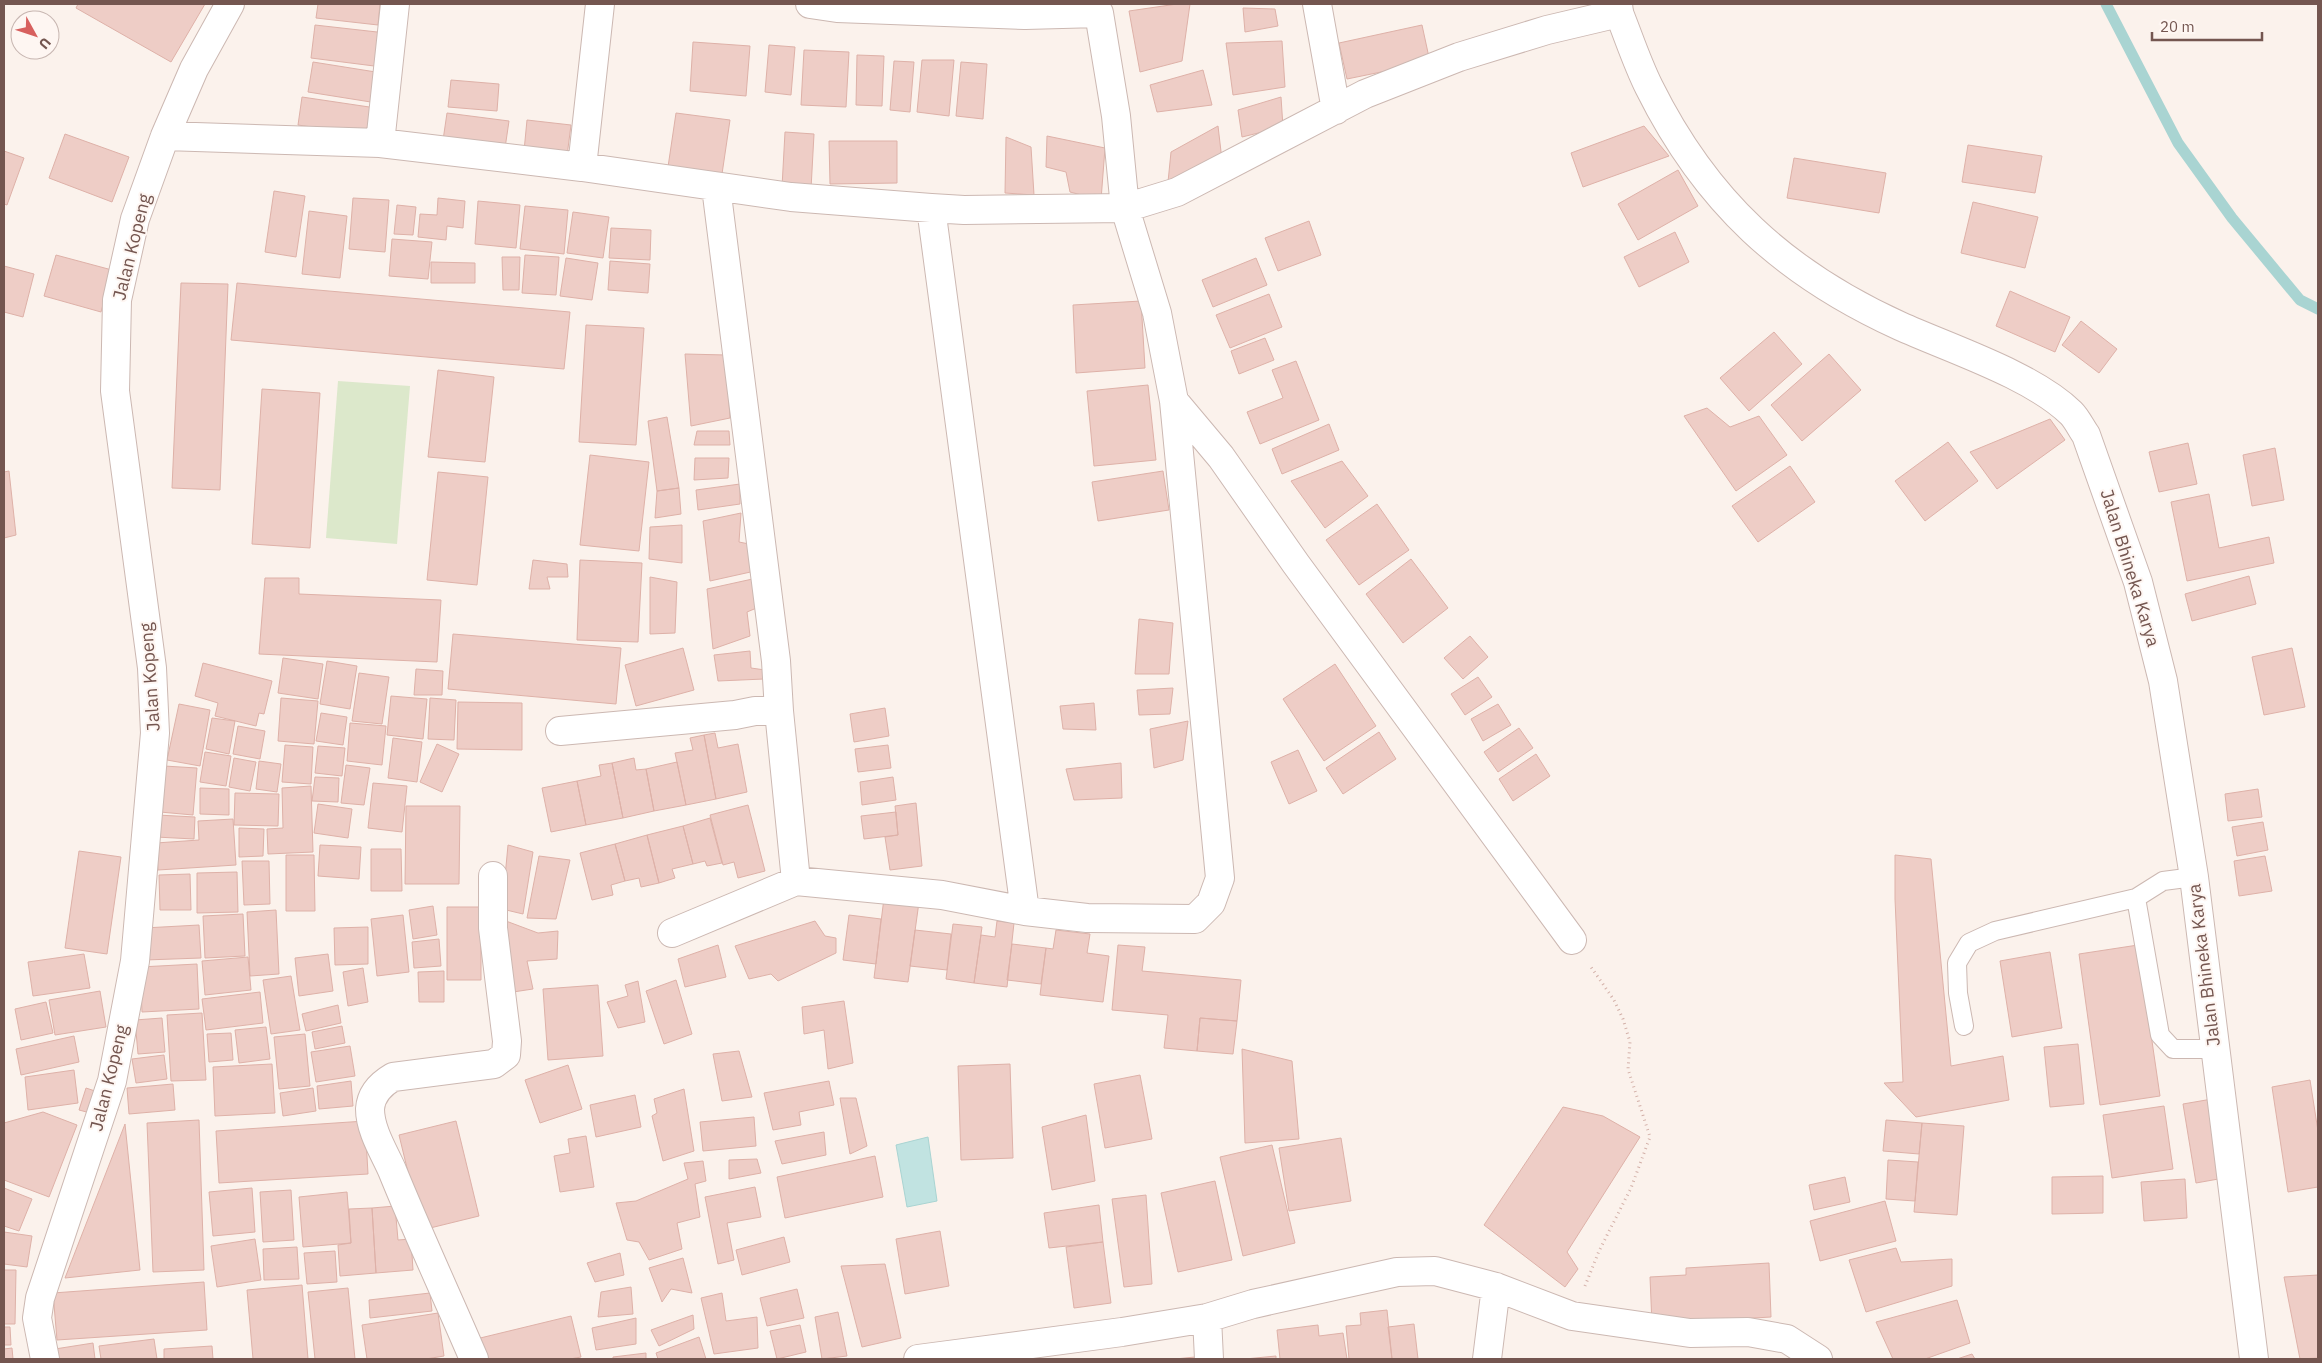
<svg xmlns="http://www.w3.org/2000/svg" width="2322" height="1363" viewBox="0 0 2322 1363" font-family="'IBM Plex Sans',sans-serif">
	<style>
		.green { fill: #dce8cb }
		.water { fill: #c1e3e1; stroke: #a9d4d2 }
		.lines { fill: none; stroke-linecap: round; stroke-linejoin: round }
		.stream { stroke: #a9d4d2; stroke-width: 11 }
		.building { fill: #eecdc6; stroke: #deb1a8 }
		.service-casing { stroke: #ccb8b2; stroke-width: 20 }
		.minor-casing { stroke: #ccb8b2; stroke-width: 30 }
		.tertiary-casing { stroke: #ccb8b2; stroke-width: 30 }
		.path { stroke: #d3b0a8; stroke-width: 3; stroke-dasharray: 1 4; stroke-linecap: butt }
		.service { stroke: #fff; stroke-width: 18 }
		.minor { stroke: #fff; stroke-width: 28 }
		.tertiary { stroke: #fff; stroke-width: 28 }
		.labels { text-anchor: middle; stroke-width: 4; stroke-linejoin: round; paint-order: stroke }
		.street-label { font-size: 18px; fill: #745650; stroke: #fef6f2 }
	</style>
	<rect width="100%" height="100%" fill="#fbf2ec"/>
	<path class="green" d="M338 381 410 386 397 544 326 538Z"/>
	<path class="water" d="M928 1137 937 1201 907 1207 896 1145Z"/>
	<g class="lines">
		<path class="stream" d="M2106 4 2178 143 2232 218 2300 300 2318 309"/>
	</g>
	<path class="building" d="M78 4H205L171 62 76 8Z
		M318 4H380L378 25 316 18Z
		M1177 4H1190L1182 61 1140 72 1129 11Z
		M1243 8 1275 9 1278 26 1245 32Z
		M315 25 386 33 382 67 311 58Z
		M1422 25 1430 62 1347 79 1339 43Z
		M1282 41 1285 87 1233 95 1226 43Z
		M693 42 750 46 746 96 690 91Z
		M769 45 795 47 791 95 765 92Z
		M804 50 849 52 846 107 801 105Z
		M857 55 884 56 882 106 856 105Z
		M922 60H954L949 116 917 112Z
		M894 61 914 62 910 112 890 110Z
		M313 62 382 73 377 103 308 92Z
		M961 62 987 64 983 119 956 116Z
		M1203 70 1212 105 1157 112 1150 85Z
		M451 80 499 84 497 111 448 107Z
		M302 97 376 108 372 136 298 125Z
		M1281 97 1283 127 1242 137 1238 110Z
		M447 113 509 121 504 155 442 147Z
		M676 113 730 120 722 174 668 167Z
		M527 120 571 125 567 156 524 151Z
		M1218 126 1222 160 1168 182 1171 152Z
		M1644 126 1669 156 1583 187 1571 153Z
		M785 132 814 134 811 189 782 187Z
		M65 134 129 157 112 202 49 178Z
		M1047 136 1105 148 1101 200 1070 192 1066 172 1046 167Z
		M1006 137 1031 147 1034 195 1005 193Z
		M829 141H897V183L830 184Z
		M1968 145 2042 156 2035 193 1962 182Z
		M4 151 24 158 7 205 4 204Z
		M1794 158 1886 173 1879 213 1787 198Z
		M1678 170 1698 206 1638 240 1618 204Z
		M274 191 305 196 296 257 265 252Z
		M353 198 389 200 385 252 349 249Z
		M438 198 465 201 463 228 447 226 446 240 418 237 420 214 437 215Z
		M478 201 520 205 516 248 475 244Z
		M1973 202 2038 217 2025 268 1961 253Z
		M397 205 416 207 413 235 394 234Z
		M525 206 568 210 564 254 520 249Z
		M309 211 347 216 340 278 302 274Z
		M573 212 609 217 603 258 567 253Z
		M1309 221 1321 255 1278 271 1265 238Z
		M611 228 651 230 650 260 609 258Z
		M1675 232 1689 262 1639 287 1624 257Z
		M392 239 432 242 428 279 389 276Z
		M56 255 112 270 101 312 44 296Z
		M525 255 559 257 556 295 522 293Z
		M502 257H520L519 290H503Z
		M566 258 598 263 592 300 560 296Z
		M1256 258 1267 285 1213 307 1202 280Z
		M610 261 650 264 648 293 608 290Z
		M431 262 475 263V283H431Z
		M4 266 34 274 23 317 4 312Z
		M181 283 228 284 220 490 172 488Z
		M237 283 570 312 564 369 231 340Z
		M2010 291 2070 317 2055 352 1996 326Z
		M1269 294 1282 327 1230 348 1216 315Z
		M1141 301 1145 368 1076 373 1073 305Z
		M2081 321 2117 349 2099 373 2062 345Z
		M586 325 644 328 636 445 579 442Z
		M1774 332 1802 364 1749 411 1720 378Z
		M1265 338 1274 360 1239 374 1231 351Z
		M685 354 726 355 730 418 691 426Z
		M1829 354 1861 390 1802 441 1771 405Z
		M1296 361 1319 420 1260 444 1247 412 1283 398 1272 370Z
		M438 370 494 377 485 462 428 457Z
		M1148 385 1156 460 1094 466 1087 391Z
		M262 389 320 393 310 548 252 544Z
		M1707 408 1730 427 1759 416 1787 455 1736 491 1684 416Z
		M667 417 679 488 657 491 648 421Z
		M2050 419 2065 440 1997 489 1970 452Z
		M1329 424 1339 450 1282 474 1272 449Z
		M697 431H729L730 445H694Z
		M1948 442 1978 481 1925 521 1895 481Z
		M2188 443 2197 484 2159 492 2149 452Z
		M2275 448 2284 500 2252 506 2243 455Z
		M590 455 649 462 639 551 580 545Z
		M695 458H729L728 478 694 480Z
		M1342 461 1368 496 1325 528 1291 481Z
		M1790 466 1815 502 1758 542 1732 506Z
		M9 471 16 535 4 538V472Z
		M1163 471 1169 510 1098 521 1092 482Z
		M438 472 488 477 477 585 427 580Z
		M740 484V504L698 510 696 490Z
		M679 488 681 514 655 518 657 491Z
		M2209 494 2219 548 2269 537 2274 563 2187 581 2171 502Z
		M1377 504 1409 550 1359 585 1326 540Z
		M741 513 739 542 754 545 755 571 710 581 703 521Z
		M682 525V563L649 559 650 527Z
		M1411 559 1448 608 1403 643 1366 594Z
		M533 560 567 564 568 577H547L550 589H529Z
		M580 560 642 563 638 642 577 640Z
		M2249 576 2256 604 2192 621 2185 594Z
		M650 577 677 582 675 633 650 634Z
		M265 578H299V594L441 600 437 662 259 654Z
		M757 578 759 607 747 612 750 636 713 649 707 589Z
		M1139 619 1173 623 1169 674H1135Z
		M453 634 621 648 616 704 448 689Z
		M1470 636 1488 657 1463 679 1444 658Z
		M683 648 694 690 636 706 625 665Z
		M2292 648 2305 707 2264 715 2252 657Z
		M750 651 751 668 765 670 764 679 718 681 714 655Z
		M283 658 323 664 318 699 278 693Z
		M327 661 357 666 350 709 320 704Z
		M203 663 272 681 264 714 259 713 256 726 215 716 218 703 195 696Z
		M1335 664 1376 726 1324 761 1283 699Z
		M416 669 443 671 442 695H414Z
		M359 673 389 677 382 724 352 721Z
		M1478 677 1492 697 1465 715 1451 694Z
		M1173 688 1170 714 1139 715 1137 690Z
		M391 696 427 699 423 739 387 735Z
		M281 698 318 701 314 744 278 741Z
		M430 698 456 700 454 740 428 739Z
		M458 702 522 703V750L457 749Z
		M1094 703 1096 730 1063 729 1060 706Z
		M179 704 210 710 200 766 167 760Z
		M1498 704 1511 725 1483 741 1471 719Z
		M885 708 889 736 854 742 850 714Z
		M321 713 347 717 343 745 316 741Z
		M212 718 235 721 229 754 206 749Z
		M1188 721 1183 760 1154 768 1150 729Z
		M350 723 386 726 382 765 347 761Z
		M238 726 265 731 260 759 233 754Z
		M1519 728 1533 748 1498 772 1484 752Z
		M1379 732 1396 759 1343 794 1326 768Z
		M715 733 718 748 738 744 747 792 716 799 704 735Z
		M704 735 716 799 686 805 675 753 693 750 690 738Z
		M393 738 422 742 417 782 388 778Z
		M437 744 459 754 442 792 420 782Z
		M285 745 313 747 311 784 282 782Z
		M888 745 891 768 858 772 855 749Z
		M318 746 345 748 342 776 315 773Z
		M1298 750 1317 791 1289 804 1271 762Z
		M205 752 231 756 226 786 200 782Z
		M1536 754 1550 776 1513 801 1499 779Z
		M234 758 256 762 250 791 229 787Z
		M634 758 636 770 646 769 654 811 623 818 612 763Z
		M259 761 281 764 277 792 256 789Z
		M677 762 686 805 654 811 646 769Z
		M612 763 623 818 586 825 577 781 601 776 599 765Z
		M1121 763 1122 798 1074 800 1066 769Z
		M346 765 370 768 364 805 341 803Z
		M164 766 197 768 193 815 160 812Z
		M315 777 339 778 338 802 312 801Z
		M893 777 896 800 862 805 860 782Z
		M577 781 586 825 551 832 542 788Z
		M373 783 407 786 402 832 368 828Z
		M311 786 313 852 268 854 267 829 283 828 282 788Z
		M200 788 229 789V815L200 814Z
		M2258 789 2262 817 2228 821 2225 794Z
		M235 793 279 794 278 826 234 825Z
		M916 803 922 866 890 870 885 837 898 835 895 806Z
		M318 804 352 809 348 838 314 833Z
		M748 805 765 871 738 878 734 862 723 865 710 815Z
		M406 806H460L459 884H405Z
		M896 812 898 835 864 839 861 816Z
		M157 815 195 817 194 839 156 837Z
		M710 818 722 863 707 866 705 861 693 864 683 826Z
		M233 819 236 865 158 870 156 843 199 840 198 821Z
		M2263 822 2268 850 2237 856 2232 827Z
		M683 826 693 864 672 869 675 878 659 883 647 835Z
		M239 828 264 829 263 856 239 857Z
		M647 835 659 883 641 887 639 878 625 881 615 844Z
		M615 844 625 881 611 885 613 895 592 900 580 853Z
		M320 845 361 847 359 879 318 876Z
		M508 845 533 852 523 914 502 909Z
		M371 849H401L402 891H371Z
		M79 851 121 857 107 954 65 948Z
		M286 855H314L315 911H286Z
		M1895 855 1931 859 1951 1066 2003 1056 2009 1100 1916 1117 1884 1083 1903 1082 1895 899Z
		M539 856 570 860 556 919 527 918Z
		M2265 856 2272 891 2239 896 2234 861Z
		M242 861H269L270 904 244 905Z
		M237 872 238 912 197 913V873Z
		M190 874 191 910H160L159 875Z
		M884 898 919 902 908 982 874 978Z
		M433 906 437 935 413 939 409 910Z
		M447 907H481V980H447Z
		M276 910 279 974 250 976 247 912Z
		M243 914 245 956 205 958 203 916Z
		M403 915 409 972 377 976 371 919Z
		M849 915 881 919 876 964 843 960Z
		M506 921 538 933 558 931 557 959 527 961 533 989 513 992Z
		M815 921 825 936 836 938V953L778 981 771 974 749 979 735 946Z
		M997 921 1014 923 1007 987 974 983 981 935 995 937Z
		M953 924 982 927 974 983 946 979Z
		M199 925 201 958 145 960 144 928Z
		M368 927V964L335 965 334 928Z
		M915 930 951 934 947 970 910 966Z
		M1056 930 1090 934 1087 953 1109 956 1103 1002 1040 995 1046 948 1053 949Z
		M439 939 441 966 414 968 412 942Z
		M1012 944 1046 948 1041 984 1007 980Z
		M718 945 726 977 685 987 678 959Z
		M1118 945 1145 947 1142 971 1241 980 1237 1021 1200 1018 1197 1051 1164 1048 1168 1015 1112 1010Z
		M2138 945 2160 1096 2100 1105 2079 954Z
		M2050 952 2062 1028 2012 1037 2000 961Z
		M84 954 90 988 33 996 28 962Z
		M328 954 333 991 299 996 295 958Z
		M248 957 251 990 205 995 202 961Z
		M197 964 199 1009 142 1012 140 967Z
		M363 968 368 1002 348 1006 343 972Z
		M444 971V1002H419L418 972Z
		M291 976 300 1030 271 1034 263 980Z
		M676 980 692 1034 664 1044 646 991Z
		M638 981 645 1022 618 1028 607 1002 628 996 625 985Z
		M598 985 603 1056 548 1060 543 989Z
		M100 991 106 1027 55 1035 49 1000Z
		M260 992 263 1023 206 1030 202 999Z
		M844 1001 853 1063 828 1069 824 1030 804 1034 802 1007Z
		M46 1002 53 1033 21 1040 15 1009Z
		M338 1005 341 1023 306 1031 302 1014Z
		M202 1013 206 1080 171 1081 167 1015Z
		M162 1018 165 1052 138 1054 135 1020Z
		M1200 1018 1237 1021 1233 1054 1197 1051Z
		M342 1026 345 1043 315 1049 312 1032Z
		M266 1027 270 1059 239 1063 235 1030Z
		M231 1033 233 1060 209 1062 207 1034Z
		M305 1034 310 1086 279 1089 274 1037Z
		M74 1036 79 1062 21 1075 16 1049Z
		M2078 1044 2084 1104 2050 1107 2044 1047Z
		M350 1046 355 1076 316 1082 311 1052Z
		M1242 1049 1292 1061 1299 1139 1245 1143Z
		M739 1051 752 1097 722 1101 713 1054Z
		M164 1055 167 1079 136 1083 132 1059Z
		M272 1064 275 1113 215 1116 213 1067Z
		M1010 1064 1013 1158 961 1160 958 1066Z
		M568 1065 582 1109 540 1123 525 1080Z
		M74 1070 78 1103 28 1110 25 1077Z
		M1140 1075 1152 1139 1105 1148 1094 1084Z
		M2310 1080 2318 1131V1187L2288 1192 2272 1087Z
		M351 1081 353 1106 319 1109 317 1086Z
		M829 1081 834 1105 799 1112 801 1125 773 1130 764 1093Z
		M173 1084 175 1110 129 1114 127 1088Z
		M86 1088 101 1093 94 1114 79 1110Z
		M313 1088 316 1111 283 1116 280 1093Z
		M684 1089 694 1151 663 1161 652 1116 657 1113 654 1099Z
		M635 1095 641 1127 596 1137 590 1105Z
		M840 1098H856L867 1146 850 1154Z
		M2212 1099 2224 1178 2196 1183 2183 1104Z
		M2164 1106 2173 1169 2112 1178 2103 1115Z
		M1563 1107 1603 1116 1640 1137 1567 1252 1578 1269 1565 1287 1484 1225Z
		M43 1112 77 1125 49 1197 4 1180V1123Z
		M1086 1115 1095 1181 1052 1190 1042 1127Z
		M754 1117 756 1146 703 1151 700 1122Z
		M199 1120 204 1270 153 1272 147 1123Z
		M1886 1120 1922 1123 1919 1154 1883 1151Z
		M365 1121 368 1174 219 1183 216 1131Z
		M456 1121 479 1216 422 1230 399 1135Z
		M1922 1123 1964 1126 1957 1215 1914 1212Z
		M125 1124 140 1270 65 1278Z
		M824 1132 826 1155 782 1164 775 1141Z
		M586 1136 594 1187 560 1192 554 1156 570 1153 568 1139Z
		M1341 1138 1351 1201 1289 1211 1279 1148Z
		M1272 1145 1295 1243 1243 1256 1220 1157Z
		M875 1156 883 1197 785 1218 777 1177Z
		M757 1159 761 1173 729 1179V1160Z
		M1888 1160 1918 1162 1915 1201 1886 1199Z
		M703 1161 706 1181 695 1184 700 1217 677 1223 682 1249 649 1260 639 1242 627 1240 616 1203 636 1201 688 1179 684 1163Z
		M2103 1176V1213L2052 1214V1177Z
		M1845 1177 1850 1202 1814 1210 1809 1185Z
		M2185 1179 2187 1218 2144 1221 2141 1182Z
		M1215 1181 1232 1260 1178 1272 1161 1193Z
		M755 1187 761 1217 727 1223 734 1260 718 1264 705 1197Z
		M4 1188 32 1199 19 1231 4 1226Z
		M252 1188 255 1232 213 1236 209 1192Z
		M291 1190 294 1240 263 1242 260 1192Z
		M347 1192 351 1243 303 1247 299 1197Z
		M1146 1195 1152 1284 1124 1287 1112 1199Z
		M1885 1201 1896 1241 1820 1261 1810 1221Z
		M1099 1205 1103 1242 1049 1248 1044 1213Z
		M395 1206 398 1240 411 1239 413 1270 376 1273 372 1208Z
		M372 1208 376 1273 340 1276 338 1245 351 1243 349 1209Z
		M940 1231 949 1286 905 1294 896 1239Z
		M4 1232 32 1236 27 1267 4 1264Z
		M784 1237 790 1262 742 1275 736 1250Z
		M255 1239 261 1280 217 1287 211 1246Z
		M1103 1242 1111 1303 1074 1308 1066 1247Z
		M297 1247 299 1279 264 1280 263 1249Z
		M1896 1248 1901 1262 1952 1259V1286L1866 1312 1849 1260Z
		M335 1251 337 1282 307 1284 304 1253Z
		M620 1253 624 1275 595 1282 587 1263Z
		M683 1258 692 1293 671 1289 662 1302 649 1268Z
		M1769 1263 1771 1317 1652 1324 1650 1277 1686 1275V1268Z
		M885 1264 901 1338 862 1347 841 1266Z
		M4 1270H16L15 1324H4Z
		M2318 1275V1358L2300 1359 2284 1277Z
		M204 1282 207 1330 57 1340 53 1293Z
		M302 1285 308 1359H253L247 1290Z
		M631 1287 633 1314 598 1317 601 1292Z
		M348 1288 355 1359H315L308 1292Z
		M797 1289 804 1318 767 1326 760 1298Z
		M430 1293 432 1311 370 1318 369 1300Z
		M722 1293 726 1321 757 1317 758 1348 714 1354 701 1298Z
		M1957 1300 1970 1343 1925 1359H1893L1876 1322Z
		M1387 1310 1392 1359H1349L1346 1326 1361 1325 1360 1313Z
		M838 1312 847 1356 822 1359 815 1317Z
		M438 1313 444 1356 426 1359H367L362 1325Z
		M693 1315 694 1329 659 1346 651 1330Z
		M571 1316 581 1357 570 1359H477L472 1340Z
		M636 1318V1344L596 1350 592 1328Z
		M1414 1324 1418 1359H1392L1388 1327Z
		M800 1325 806 1352 777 1359 770 1331Z
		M1318 1325 1319 1336 1343 1333 1347 1359H1280L1277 1330Z
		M4 1327H10L11 1345H4Z
		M699 1337 706 1359H658L656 1353Z
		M154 1339 157 1359H101L99 1346Z
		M93 1343 95 1359H56L55 1349Z
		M212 1346 213 1359H164V1349Z
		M12 1348 13 1359H4V1349Z
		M646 1353V1359H613V1357Z
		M1972 1354 1975 1359H1957Z
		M1276 1356V1359H1245Z
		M1195 1357 1196 1359H1175Z"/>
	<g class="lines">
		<g class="service-casing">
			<path id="service" d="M2194 877 2163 881 2136 898 2160 1035 2173 1049H2214
				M1964 1026 1958 993 1957 963 1969 943 1995 931 2136 898"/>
		</g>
		<g class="minor-casing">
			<path id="minor" d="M810 4 837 8 1025 15 1099 13 1116 116 1125 208 1157 313 1174 401 1221 457 1296 564 1572 940
				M1317 4 1336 110
				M165 136 380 143 582 167 791 197 931 208 964 210 1125 208 1177 192 1365 94 1459 57 1547 30 1619 13
				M380 143 395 4
				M582 167 600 4
				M931 208 1025 911
				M779 711 796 881
				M560 731 735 715 755 711H779L776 661 716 187
				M672 933 796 881 942 895 1025 911 1087 918 1195 919 1211 903 1220 878 1174 401
				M1207 1318 1209 1359
				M45 1359 37 1318 40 1298 112 1081 135 961 155 733 152 668 115 391 117 300 135 219 165 136 194 69 230 4
				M474 1359C447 1296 418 1234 392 1170 384 1152 370 1130 370 1109 371 1094 381 1084 393 1077L494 1064 506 1055 507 1041 493 928V876
				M918 1359 1122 1332 1207 1318 1253 1304 1397 1272 1435 1271 1496 1287 1572 1316 1690 1333 1748 1332 1787 1339 1818 1359
				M1487 1359 1496 1287"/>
		</g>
		<g class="tertiary-casing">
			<path id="tertiary" d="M1618 4 1619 13C1629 38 1637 63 1649 87 1706 202 1784 273 1900 326 1951 349 2032 375 2071 413 2077 419 2081 428 2086 435L2138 582 2163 681 2194 877 2254 1359"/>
		</g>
		<path class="path" d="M1585 1286 1599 1251 1631 1188 1650 1137 1628 1069 1630 1042 1623 1019 1614 1000 1591 967"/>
		<use href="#service" class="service"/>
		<use href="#minor" class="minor"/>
		<use href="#tertiary" class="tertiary"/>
	</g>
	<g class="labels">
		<g class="street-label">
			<text transform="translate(132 247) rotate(-76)" y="6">Jalan Kopeng</text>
			<text transform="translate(2130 568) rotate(73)" y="6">Jalan Bhineka Karya</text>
			<text transform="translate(150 677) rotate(-94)" y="6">Jalan Kopeng</text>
			<text transform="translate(2204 965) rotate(-97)" y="6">Jalan Bhineka Karya</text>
			<text transform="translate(109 1078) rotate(-76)" y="6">Jalan Kopeng</text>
		</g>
	</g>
	<rect width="2322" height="1363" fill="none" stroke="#745650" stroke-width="10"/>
	<g transform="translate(35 35) rotate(130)"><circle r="24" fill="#fef6f2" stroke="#c7b6b1"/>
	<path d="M0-4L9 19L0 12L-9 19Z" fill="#d7605e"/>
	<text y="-8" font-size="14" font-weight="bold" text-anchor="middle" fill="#745650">U</text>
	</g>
	<path d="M2152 32v8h110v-8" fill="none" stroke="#745650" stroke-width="2.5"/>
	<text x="2160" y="32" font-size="15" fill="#745650" stroke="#fef6f2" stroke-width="4" paint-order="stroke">20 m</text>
</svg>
